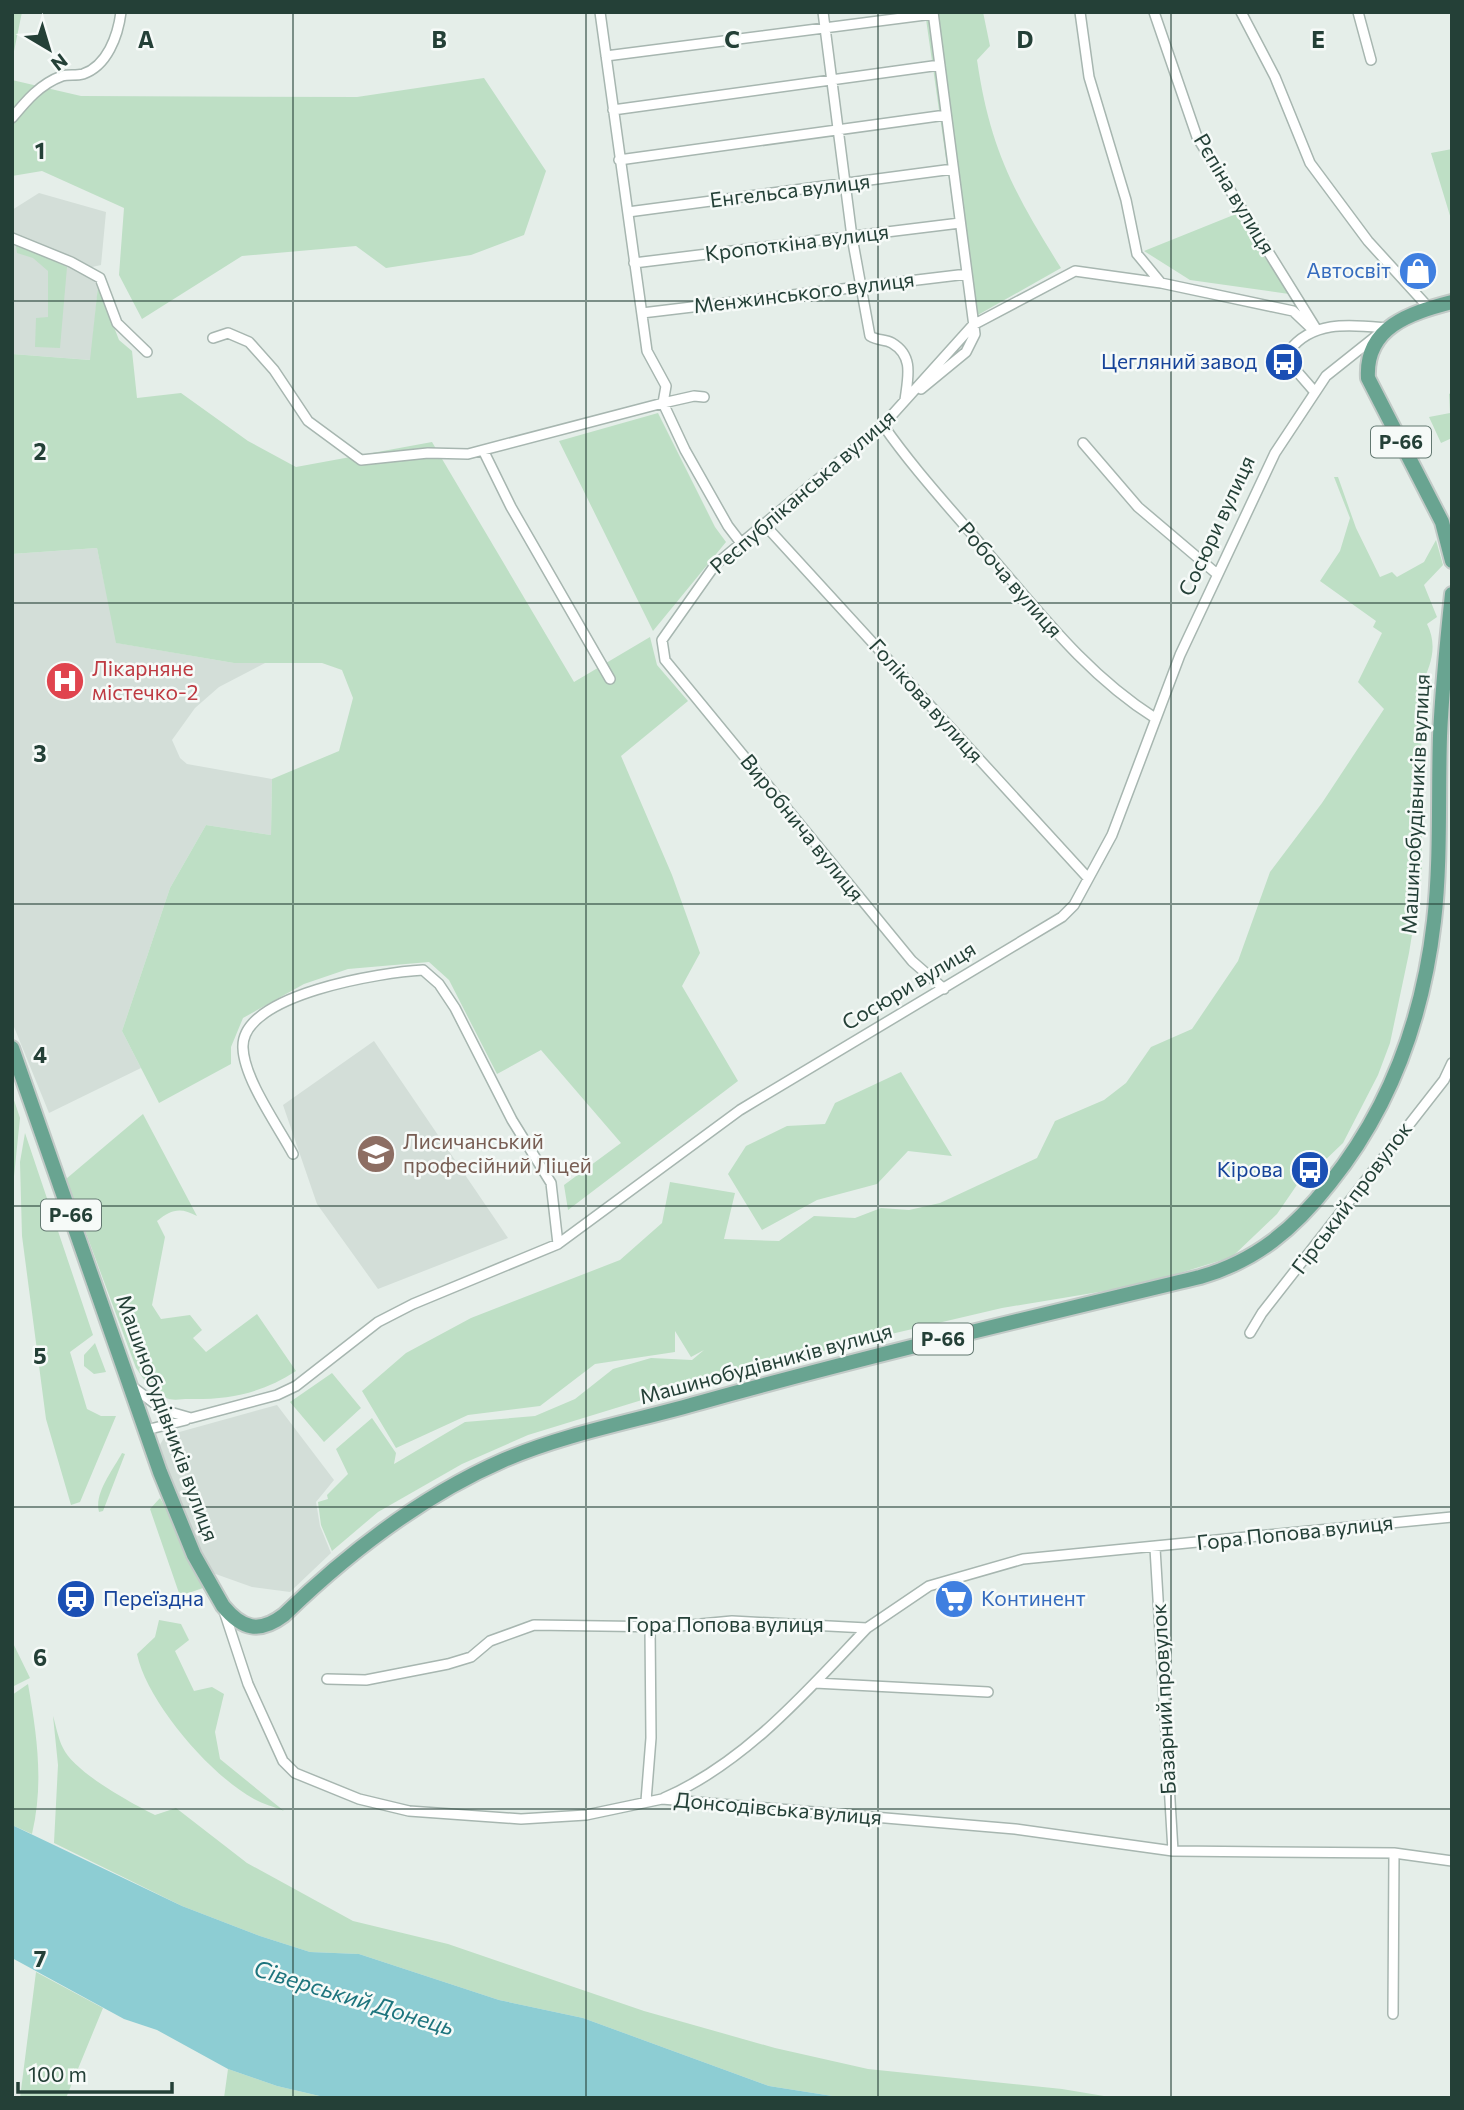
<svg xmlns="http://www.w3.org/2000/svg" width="1464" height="2110" viewBox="0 0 1464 2110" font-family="Commissioner,sans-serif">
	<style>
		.built { fill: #d3ded8 }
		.green { fill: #bedfc5 }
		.water { fill: #8dcdd3 }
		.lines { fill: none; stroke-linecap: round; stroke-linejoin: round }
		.minor-casing { stroke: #a7b6b0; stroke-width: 12 }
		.primary-casing { stroke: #c2cac7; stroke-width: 18 }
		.minor { stroke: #fff; stroke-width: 9 }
		.primary { stroke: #69a491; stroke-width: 14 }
		.grid { fill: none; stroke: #244037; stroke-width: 2; stroke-opacity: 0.55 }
		.labels { text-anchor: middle; stroke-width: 5; stroke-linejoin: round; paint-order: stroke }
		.shield { fill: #f6faf8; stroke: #637871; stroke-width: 2 }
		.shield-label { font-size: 19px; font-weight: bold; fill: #244037 }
		.street-label { font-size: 21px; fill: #244037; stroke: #f6faf8 }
		.shop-label { font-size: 21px; fill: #366cbe; stroke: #f6faf8; text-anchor: end }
		.transit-label { font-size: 21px; fill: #164399; stroke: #f6faf8; text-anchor: end }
		.health-label { font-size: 21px; fill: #be3a42; stroke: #f6faf8; text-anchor: start }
		.education-label { font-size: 21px; fill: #785e54; stroke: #f6faf8; text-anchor: start }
		.water-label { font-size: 23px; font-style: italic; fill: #1d747d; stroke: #f6faf8 }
		.grid-label { font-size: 23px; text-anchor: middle; font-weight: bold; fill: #244037; stroke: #f6faf8; stroke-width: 5; stroke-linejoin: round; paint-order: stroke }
	</style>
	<rect width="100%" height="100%" fill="#e5eee9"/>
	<path class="built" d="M39 193 106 212 101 265 92 267 91 278 98 286 91 360 12 354V210Z
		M97 548 117 643 234 663 267 662 219 687 195 708 172 740 180 758 187 764 272 779 271 835 206 825 170 888 122 1031 141 1068 49 1113 12 1022V554Z
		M374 1041 508 1238 378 1289 317 1204 283 1105Z
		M277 1405 334 1480 316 1502 320 1526 331 1553 290 1592 252 1587 210 1572 180 1512 157 1450 165 1436Z"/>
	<path class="green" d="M12 12H22L12 61Z
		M925 12H983L990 46 977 60C990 149 1014 193 1061 268L969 320Z
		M484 78 546 171 524 235 471 255 386 268 356 246 242 256 142 319 119 275 124 208 42 171 12 176V80L81 96 357 97Z
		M1452 149V218L1451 219 1431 153Z
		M1236 214 1289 294 1190 280 1144 251Z
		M16 246 26 247 67 267 60 348 35 347 36 318 48 317V271L33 258 17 253Z
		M98 286 119 340 132 351 137 398 181 393 248 441 296 467 432 442 574 682 650 637 657 665 688 701 621 756 672 875 700 953 682 986 738 1081 568 1210 564 1185 621 1143 541 1050 497 1074 449 980 429 962 348 969 304 984 243 1018 231 1047V1064L159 1103 122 1031 170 888 206 825 271 835 272 779 339 751 353 698 342 670 322 663H234L116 643 97 548 12 554V354L90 360Z
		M1452 392V438L1441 443 1429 417 1450 413 1449 394Z
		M658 413 715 527 726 542 653 631 559 441Z
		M1334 477H1338L1356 528 1380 577 1392 572 1397 577 1424 562 1436 540 1443 565 1424 585 1437 617 1427 624C1438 646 1431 665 1421 686L1422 873 1409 953 1390 1043 1378 1075 1343 1143 1320 1165 1309 1157 1296 1174 1303 1176 1277 1214 1232 1257 1141 1285 1002 1308 857 1342 655 1396 528 1435 462 1464 378 1512 332 1551 321 1525 318 1502 328 1499 327 1495 348 1474 336 1449 372 1418 396 1453 394 1464 465 1422 535 1416 575 1399 613 1369 651 1358 692 1360 704 1350 691 1357 675 1331V1352L595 1364 540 1406 468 1415 396 1448 362 1391 406 1353 471 1318 620 1260 662 1223 670 1182 735 1193 724 1239 779 1241 814 1216 855 1218 881 1208 909 1210 940 1203 1037 1158 1055 1121 1104 1100 1126 1083 1151 1047 1192 1029 1238 961 1270 872 1322 803 1384 709 1358 682 1382 633 1373 627 1376 621 1320 581 1340 551 1350 518Z
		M901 1072 952 1156 908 1151 877 1184 817 1200 762 1230 728 1174 746 1146 787 1126 825 1124 835 1103Z
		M12 1094 20 1118 13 1186 12 1183Z
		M143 1114 197 1216C181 1207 171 1209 157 1221L165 1237 152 1305 161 1319 190 1315 202 1330 193 1338 206 1352 257 1314 296 1371C263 1393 228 1400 188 1399 182 1399 172 1401 166 1398 152 1394 144 1379 136 1368L66 1179Z
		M25 1133 93 1335 70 1352 87 1409 101 1416H116L80 1502 71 1505 46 1419 22 1236 20 1162Z
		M95 1343 106 1372 94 1374 84 1366V1355Z
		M332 1373 361 1408 324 1442 290 1402Z
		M122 1453 125 1454 103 1511 99 1512C94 1493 113 1470 122 1453Z
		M160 1498 184 1539 203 1588 180 1596 150 1509Z
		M159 1620 181 1624 189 1640 175 1651 194 1691 212 1687 224 1694 215 1732 220 1759 284 1811C275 1807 263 1804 254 1799 210 1775 147 1702 137 1654L155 1637Z
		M12 1641 30 1678 12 1687Z
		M28 1684C37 1735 44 1783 32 1834L12 1825V1695Z
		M53 1716C56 1726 58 1738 63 1748 74 1772 131 1803 155 1815L176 1808 247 1863 353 1921 448 1944 644 2011 775 2048 868 2069 1062 2089 1116 2098H845L769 2086 583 2018 499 2000 359 1954 310 1952 260 1936 182 1906 54 1843 58 1765Z
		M36 1972 103 2008 66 2098H20Z
		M228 2069 277 2086 328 2098H224Z"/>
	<path class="water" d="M12 1825 182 1906 260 1936 310 1952 359 1954 499 2000 583 2018 769 2086 845 2098H328L277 2086 228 2069 157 2030 124 2019 12 1958Z"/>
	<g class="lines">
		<g class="minor-casing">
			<path id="minor" d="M600 12 647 351 666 386 663 403 685 450 728 526 741 543
				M823 12 852 237 870 336C878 341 885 339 892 343 914 356 908 377 905 400
				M1080 12 1089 77 1126 200 1137 254 1161 283
				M1154 12 1197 137 1315 327
				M1241 12 1275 77 1310 163 1368 241 1429 308
				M1358 12 1371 60
				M606 56 933 14
				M613 110 940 65
				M12 118C26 101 40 84 62 76 68 74 76 76 83 74 107 66 118 36 121 12
				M619 160 946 115
				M628 212 953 169
				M12 238 71 262 100 278 117 323 147 352
				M634 263 960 223
				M642 313 967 274
				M213 338 228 333 249 342 274 370 308 421 361 460 428 453 468 454 663 403 694 396 704 397
				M921 389 966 352 975 334 933 12
				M1314 391 1294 368 1289 351C1313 319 1353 325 1388 328
				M883 425C915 471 952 510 988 553 1040 613 1087 675 1155 718
				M1083 443 1138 507 1217 574
				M483 450 511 507 610 679
				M764 524 1088 878
				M944 989 912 961 665 660 662 640 715 565 883 425 973 325 1075 271 1161 283 1293 311 1313 330
				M293 1154C278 1126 244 1079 243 1048 240 994 384 972 423 970L439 984 455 1008 512 1120 551 1183 558 1244
				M1250 1333 1262 1313 1444 1080 1452 1063
				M133 1387 163 1410 191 1418 277 1395 296 1386 378 1322 413 1304 558 1244 740 1110 1062 917 1074 905 1112 835 1180 655 1275 453 1326 376 1380 333
				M146 1430 186 1420
				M1155 1548 1173 1851
				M224 1611 248 1684 283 1761 295 1773 359 1799 409 1811 521 1819 586 1815 662 1799 1015 1829 1173 1851 1394 1853 1452 1861
				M327 1679 366 1680 448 1664 471 1657 490 1641 534 1625 669 1627 732 1621 867 1628 929 1586 1023 1559 1452 1517
				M815 1683 988 1692
				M664 1798C745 1763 807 1691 867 1628
				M646 1801 651 1738 650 1627
				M1393 2014 1394 1853"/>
		</g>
		<g class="primary-casing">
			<path id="primary" d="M1452 302C1410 313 1365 327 1368 378L1442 522 1452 561
				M12 1048 160 1472 194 1555 223 1606C242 1629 259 1634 284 1615 348 1553 421 1496 504 1460 567 1433 636 1421 702 1402 867 1356 1034 1317 1200 1277 1256 1261 1294 1229 1330 1183 1390 1108 1423 1017 1434 921 1441 861 1438 797 1440 736 1442 688 1447 641 1452 594"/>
		</g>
		<use href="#minor" class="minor"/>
		<use href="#primary" class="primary"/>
	</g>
	<path class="grid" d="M293 12V2098M586 12V2098M878 12V2098M1171 12V2098M12 301H1452M12 603H1452M12 904H1452M12 1206H1452M12 1507H1452M12 1809H1452"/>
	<defs>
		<g id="shop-disc" transform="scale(2.0125)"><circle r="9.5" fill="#3f7fe0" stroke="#f6faf8"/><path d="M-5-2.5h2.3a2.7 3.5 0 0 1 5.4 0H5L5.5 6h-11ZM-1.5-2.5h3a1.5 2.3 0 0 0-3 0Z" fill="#fff"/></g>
		<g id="bus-disc" transform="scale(2.0125)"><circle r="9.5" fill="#1a4fb4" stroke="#f6faf8"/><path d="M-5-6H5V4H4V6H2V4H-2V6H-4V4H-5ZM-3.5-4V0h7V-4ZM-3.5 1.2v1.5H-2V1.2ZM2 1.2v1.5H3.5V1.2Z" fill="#fff"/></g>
		<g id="hospital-disc" transform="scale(2.0125)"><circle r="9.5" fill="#e0444e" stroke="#f6faf8"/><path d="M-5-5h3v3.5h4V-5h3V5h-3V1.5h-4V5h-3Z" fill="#fff"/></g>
		<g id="university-disc" transform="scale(2.0125)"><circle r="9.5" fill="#8d6e63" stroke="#f6faf8"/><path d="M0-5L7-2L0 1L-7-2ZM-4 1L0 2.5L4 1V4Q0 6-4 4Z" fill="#fff"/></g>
		<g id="station-disc" transform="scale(2.0125)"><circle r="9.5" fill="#1a4fb4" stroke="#f6faf8"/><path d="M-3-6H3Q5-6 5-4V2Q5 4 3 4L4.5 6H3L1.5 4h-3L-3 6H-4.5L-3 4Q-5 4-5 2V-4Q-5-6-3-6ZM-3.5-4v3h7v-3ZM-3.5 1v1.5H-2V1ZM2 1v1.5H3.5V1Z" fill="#fff"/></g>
		<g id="supermarket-disc" transform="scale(2.0125)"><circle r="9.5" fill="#3f7fe0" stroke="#f6faf8"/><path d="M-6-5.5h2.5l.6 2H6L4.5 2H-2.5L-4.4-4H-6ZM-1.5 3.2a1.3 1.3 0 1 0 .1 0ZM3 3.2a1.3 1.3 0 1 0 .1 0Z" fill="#fff"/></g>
	</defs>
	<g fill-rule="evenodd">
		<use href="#shop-disc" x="1418" y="271"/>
		<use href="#bus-disc" x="1284" y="362"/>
		<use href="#hospital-disc" x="65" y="681"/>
		<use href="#university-disc" x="376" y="1154"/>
		<use href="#bus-disc" x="1310" y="1170"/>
		<use href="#station-disc" x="76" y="1599"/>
		<use href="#supermarket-disc" x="954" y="1599"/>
	</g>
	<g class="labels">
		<g class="shield">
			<rect x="1371" y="426.5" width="60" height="31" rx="5"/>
			<rect x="41" y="1199.5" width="60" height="31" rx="5"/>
			<rect x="913" y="1323.5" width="60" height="31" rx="5"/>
		</g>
		<g class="shield-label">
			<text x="1401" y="449">Р-66</text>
			<text x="71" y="1222">Р-66</text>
			<text x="943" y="1346">Р-66</text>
		</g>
		<g class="street-label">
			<text transform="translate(790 191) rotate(-7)" y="7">Енгельса вулиця</text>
			<text transform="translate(1234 194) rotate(59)" y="7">Рєпіна вулиця</text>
			<text transform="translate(797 243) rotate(-7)" y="7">Кропоткіна вулиця</text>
			<text transform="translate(804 293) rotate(-7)" y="7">Менжинського вулиця</text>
			<text transform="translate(803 492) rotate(-41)" y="7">Республіканська вулиця</text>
			<text transform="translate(1217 526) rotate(-65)" y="7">Сосюри вулиця</text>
			<text transform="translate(1010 580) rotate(49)" y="7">Робоча вулиця</text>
			<text transform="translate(926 701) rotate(48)" y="7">Голікова вулиця</text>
			<text transform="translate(1416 804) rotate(-87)" y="7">Машинобудівників вулиця</text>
			<text transform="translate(802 828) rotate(51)" y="7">Виробнича вулиця</text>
			<text transform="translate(909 986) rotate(-31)" y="7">Сосюри вулиця</text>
			<text transform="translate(1352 1198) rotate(-53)" y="7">Гірський провулок</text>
			<text transform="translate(766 1364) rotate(-15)" y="7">Машинобудівників вулиця</text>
			<text transform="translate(167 1418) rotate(70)" y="7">Машинобудівників вулиця</text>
			<text transform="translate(1295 1533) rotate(-6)" y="7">Гора Попова вулиця</text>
			<text x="725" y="1632">Гора Попова вулиця</text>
			<text transform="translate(1164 1699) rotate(-93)" y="7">Базарний провулок</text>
			<text transform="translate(778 1809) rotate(5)" y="7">Донсодівська вулиця</text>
		</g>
		<g class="shop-label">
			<text x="1391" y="278">Автосвіт</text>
			<text x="981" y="1606" text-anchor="start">Континент</text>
		</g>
		<g class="transit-label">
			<text x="1257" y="369">Цегляний завод</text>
			<text x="1283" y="1177">Кірова</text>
			<text x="103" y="1606" text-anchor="start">Переїздна</text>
		</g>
		<g class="health-label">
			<text x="92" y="676">Лікарняне<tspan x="92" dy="24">містечко-2</tspan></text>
		</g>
		<g class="education-label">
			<text x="403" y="1149">Лисичанський<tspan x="403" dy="24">професійний Ліцей</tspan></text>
		</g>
		<g class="water-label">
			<text transform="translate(354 1998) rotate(17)" y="8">Сіверський Донець</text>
		</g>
	</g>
	<g class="grid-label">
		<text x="146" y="48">A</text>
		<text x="439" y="48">B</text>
		<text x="732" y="48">C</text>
		<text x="1025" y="48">D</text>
		<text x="1318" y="48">E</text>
		<text x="40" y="159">1</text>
		<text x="40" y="460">2</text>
		<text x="40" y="762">3</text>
		<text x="40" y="1063">4</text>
		<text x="40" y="1364">5</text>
		<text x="40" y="1666">6</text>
		<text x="40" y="1967">7</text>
	</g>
	<rect width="1464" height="2110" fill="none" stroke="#244037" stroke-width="28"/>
	<g transform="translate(49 49) rotate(142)" stroke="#f6faf8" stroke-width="5" paint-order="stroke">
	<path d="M0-5L12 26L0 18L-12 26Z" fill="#244037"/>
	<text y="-10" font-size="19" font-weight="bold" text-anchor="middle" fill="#244037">N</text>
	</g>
	<path d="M18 2082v10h154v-10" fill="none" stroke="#244037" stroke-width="3.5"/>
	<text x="28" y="2082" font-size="21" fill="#244037" stroke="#f6faf8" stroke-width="5" paint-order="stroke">100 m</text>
</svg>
